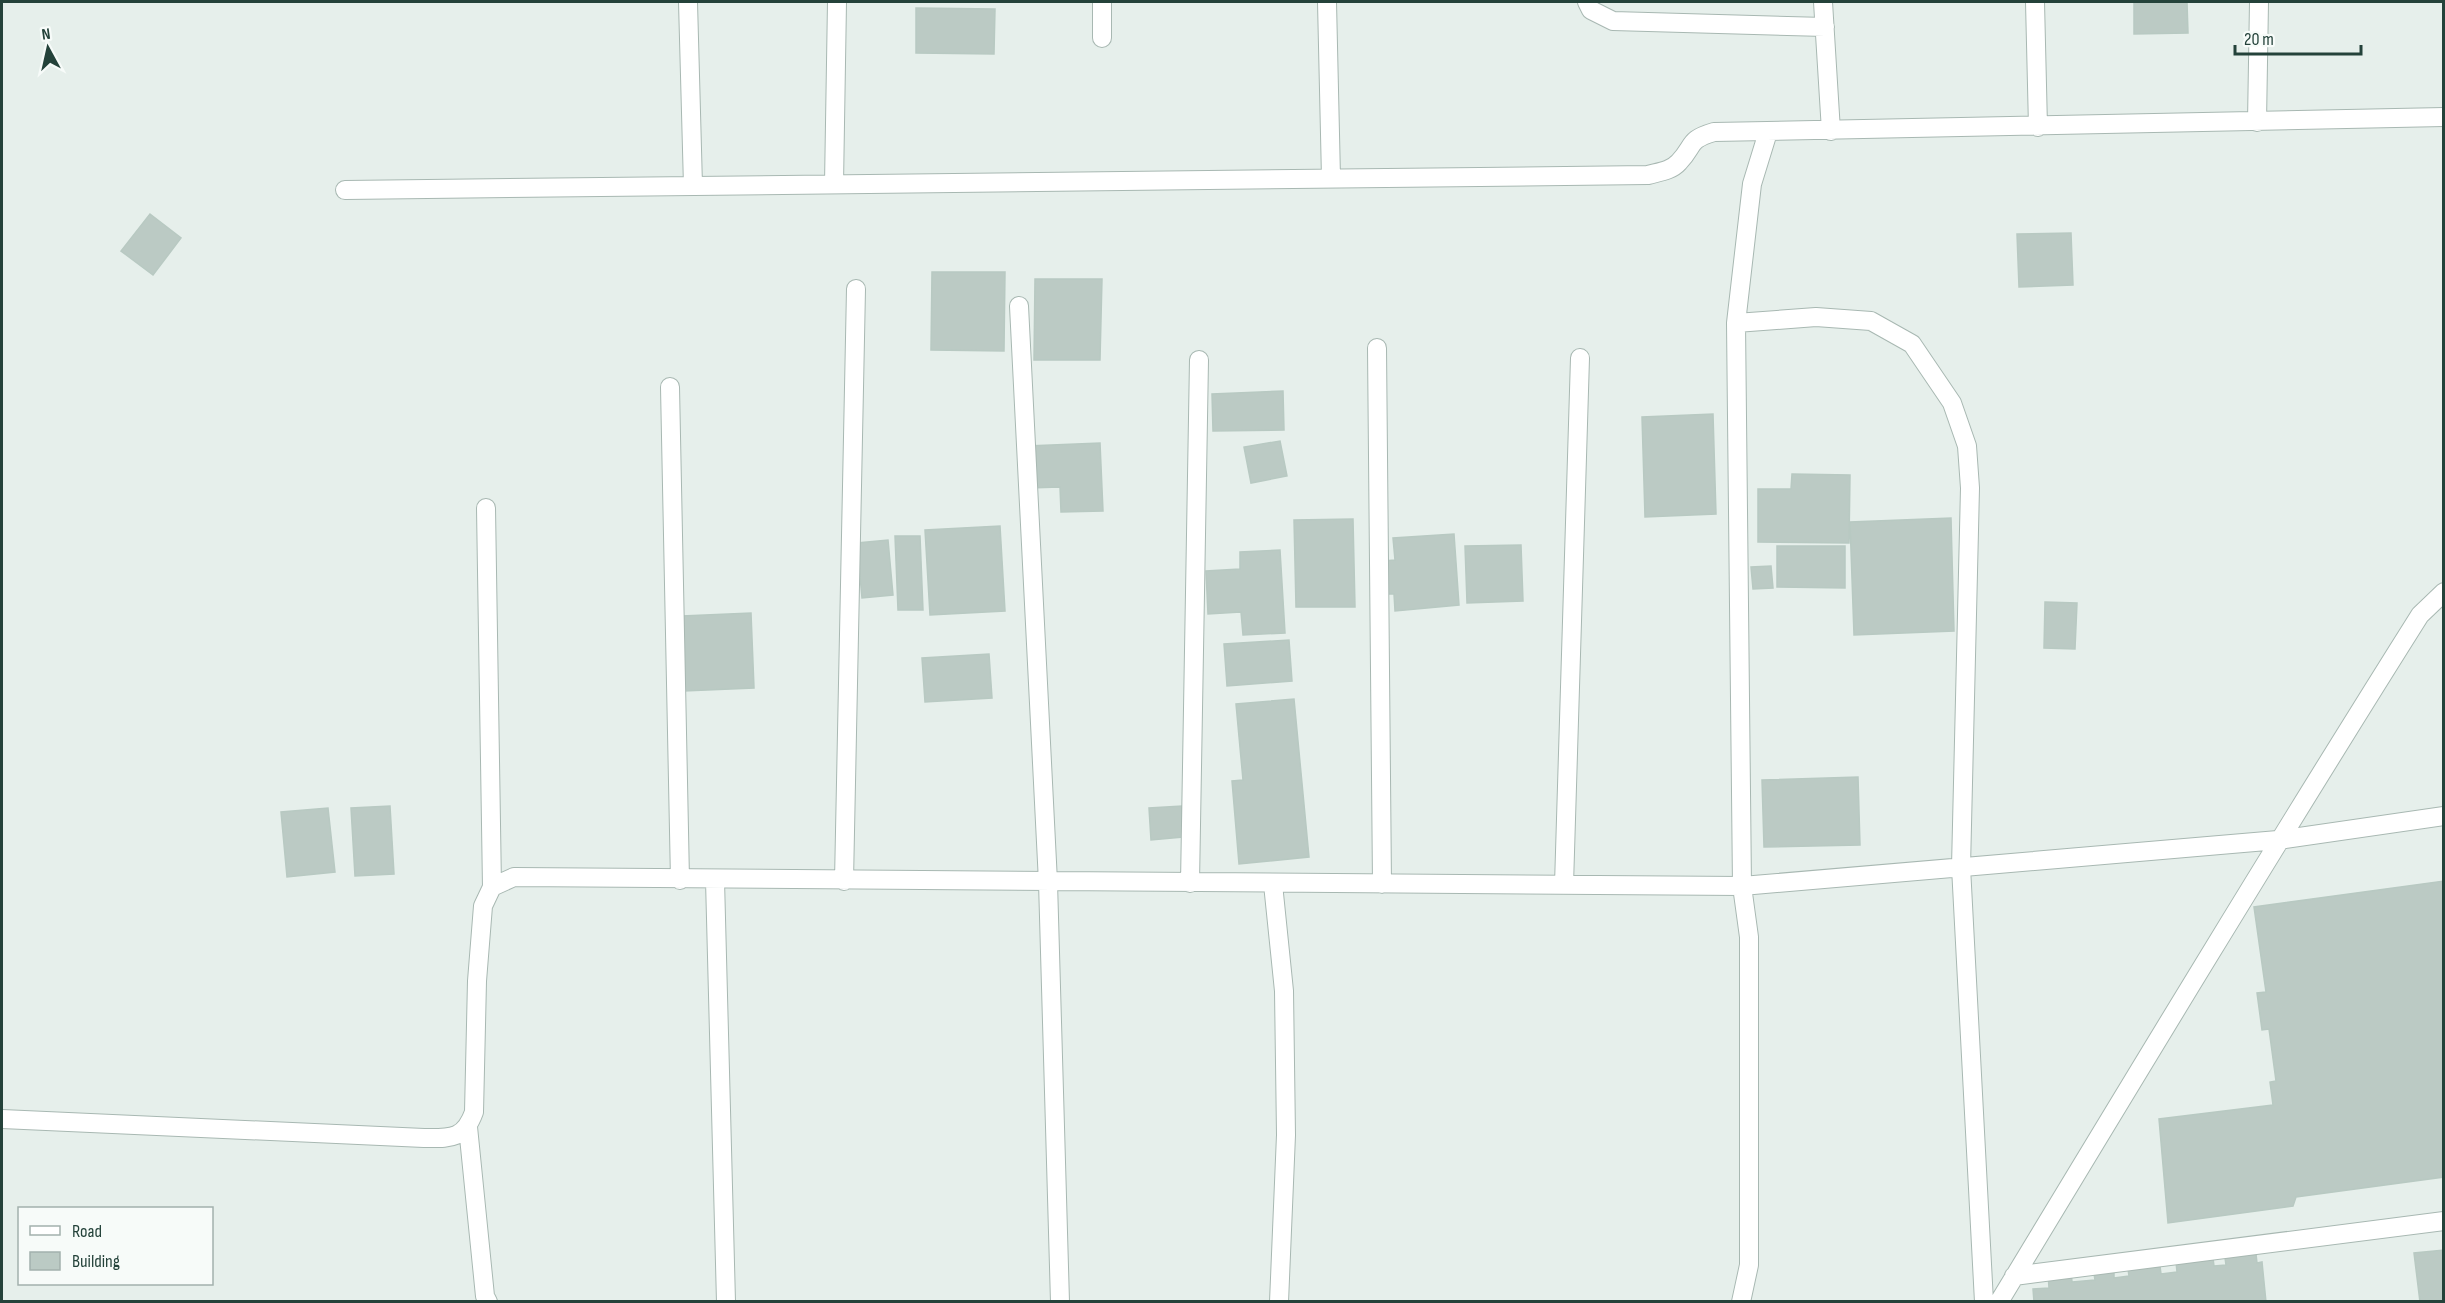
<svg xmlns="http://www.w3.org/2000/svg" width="2445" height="1303" viewBox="0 0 2445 1303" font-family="'Sofia Sans Condensed',sans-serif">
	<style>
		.building { fill: #bbcac4; stroke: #b8c9c2; stroke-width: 1.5 }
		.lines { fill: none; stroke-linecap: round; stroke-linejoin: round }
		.minor-casing { stroke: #a8b8b2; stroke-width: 20 }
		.minor { stroke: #fff; stroke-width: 18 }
	</style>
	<rect width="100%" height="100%" fill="#e6efeb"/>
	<path class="building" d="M2134 2H2187L2188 33 2134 34Z
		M916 8 995 9 994 54 916 53Z
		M150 214 181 238 153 275 121 251Z
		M2071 233 2073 285 2019 287 2017 234Z
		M932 272H1005L1004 351 931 350Z
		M1035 279H1102L1100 360H1034Z
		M1283 391 1284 430 1213 431 1212 394Z
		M1713 414 1716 514 1645 517 1642 417Z
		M1280 441 1287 476 1251 483 1244 447Z
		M1100 443 1103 511 1061 512 1060 487 1029 488 1027 446Z
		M1792 474 1850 475 1849 543 1758 542V489H1791Z
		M1951 518 1954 631 1854 635 1850 522Z
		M1353 519 1355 607H1296L1294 520Z
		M1000 526 1005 611 930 615 925 530Z
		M1454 534 1459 605 1395 611 1394 594H1387L1384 561 1395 560 1393 538Z
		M895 536H920L923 610H898Z
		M888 540 893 595 862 598 857 543Z
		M1521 545 1523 601 1467 603 1465 546Z
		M1777 546H1845V588L1777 587Z
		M1280 550 1285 633 1243 635 1241 612 1208 614 1206 571 1240 569V552Z
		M1771 566 1773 588 1753 589 1751 567Z
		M2045 602 2077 603 2075 649 2044 648Z
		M751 613 754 688 684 691 682 616Z
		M1289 640 1292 681 1227 686 1224 644Z
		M989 654 992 698 925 702 922 658Z
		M1294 699 1309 857 1239 864 1232 781 1243 780 1236 704Z
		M1858 777 1860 845 1764 847 1762 780Z
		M390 806 394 874 355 876 351 808Z
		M1182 806 1183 837 1151 840 1149 808Z
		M328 808 335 872 287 877 281 812Z
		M2444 881V1177L2296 1197 2293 1206 2168 1223 2159 1119 2273 1105 2270 1082 2276 1081 2269 1029 2262 1030 2257 993 2266 992 2254 907Z
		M2444 1250V1302H2420L2414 1253Z
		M2256 1254 2257 1263 2262 1262 2266 1302H2034L2033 1289 2049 1288 2048 1273 2071 1271 2072 1282 2095 1280 2094 1274 2114 1271V1278L2129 1276 2128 1269 2160 1266 2161 1274 2177 1272 2176 1262 2213 1258 2214 1266 2226 1265 2225 1258Z"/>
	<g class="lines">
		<g class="minor-casing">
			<path id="minor" d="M688 2 693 186
				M1327 2 1331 178
				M1587 2 1591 10 1613 21 1825 27
				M1823 2 1831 131
				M2035 2 2038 127
				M1102 38V2
				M2257 122 2259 2
				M834 184 837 2
				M345 190 1648 175C1659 172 1671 171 1679 162 1695 145 1687 140 1714 132L2444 117
				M1019 306 1048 882 1060 1302
				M1736 323 1816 317 1871 321 1912 344 1952 403 1967 446 1970 488 1961 867 1984 1302
				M1377 348 1382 884
				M670 387 680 880
				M486 508 492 887
				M715 880 726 1302
				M844 881 856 289
				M1190 883 1199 360
				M1273 884 1284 991 1286 1135 1279 1302
				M1564 885 1580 358
				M2 1119 424 1138C450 1138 464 1140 474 1112L477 981 483 906 492 887 514 877 1742 886 2278 840 2444 816
				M468 1127 485 1296 488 1302
				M2014 1276 2444 1221
				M1741 1302 1749 1265V937L1742 886 1736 323 1752 184 1768 132
				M1999 1302C2138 1072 2277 842 2420 615L2444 592"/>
		</g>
		<use href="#minor" class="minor"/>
	</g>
	<rect width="2445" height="1303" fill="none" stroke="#24423a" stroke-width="6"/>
	<rect x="18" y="1207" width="195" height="78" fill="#f7fbf9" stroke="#a3b1ad" stroke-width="1.5"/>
	<rect x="30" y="1226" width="30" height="9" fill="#ffffff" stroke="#a3b1ad" stroke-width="1.5"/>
	<text x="72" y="1237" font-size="18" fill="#24423a">Road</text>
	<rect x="30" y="1252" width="30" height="18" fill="#bbcac4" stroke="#a3b1ad" stroke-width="1.5"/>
	<text x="72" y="1267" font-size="18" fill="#24423a">Building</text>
	<g transform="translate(48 48) rotate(352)" stroke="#f7fbf9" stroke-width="4.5" paint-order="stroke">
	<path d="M0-4.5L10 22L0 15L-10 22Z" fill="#24423a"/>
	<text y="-9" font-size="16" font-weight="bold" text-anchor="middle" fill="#24423a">N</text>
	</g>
	<path d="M2235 45v9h126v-9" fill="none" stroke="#24423a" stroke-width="3"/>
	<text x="2244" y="45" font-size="18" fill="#24423a" stroke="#f7fbf9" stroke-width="4.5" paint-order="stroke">20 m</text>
</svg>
